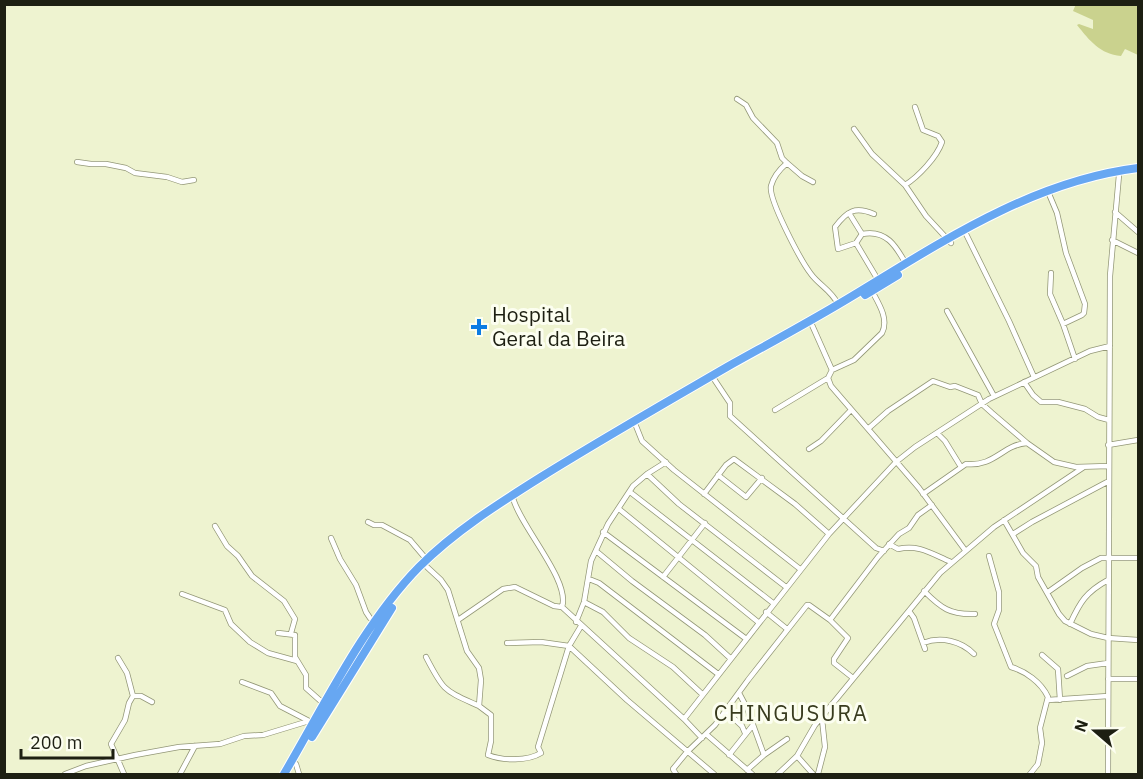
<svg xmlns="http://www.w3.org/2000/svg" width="1143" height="779" viewBox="0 0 1143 779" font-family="'IBM Plex Sans',sans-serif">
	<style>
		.green { fill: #cad28e }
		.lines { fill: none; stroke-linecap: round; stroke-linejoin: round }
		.minor-casing { stroke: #939777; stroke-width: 6 }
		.highway-casing { stroke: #fff; stroke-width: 10 }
		.minor { stroke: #fff; stroke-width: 4.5 }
		.highway { stroke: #67a7f2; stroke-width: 8 }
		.poi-dot { fill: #0b7ce3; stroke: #fcfef0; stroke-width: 2 }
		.labels { text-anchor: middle; stroke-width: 6; stroke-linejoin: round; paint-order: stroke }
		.poi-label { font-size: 21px; fill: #1d1f12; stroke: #fcfef0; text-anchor: start }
		.neighbourhood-label { font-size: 22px; letter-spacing: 1.5px; fill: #383b1e; stroke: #fcfef0 }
	</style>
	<rect width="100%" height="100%" fill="#eef3d0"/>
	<path class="green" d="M1076 4 1138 5V55L1125 49 1121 56C1100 54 1090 41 1077 25L1079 24 1093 29V20L1073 11Z"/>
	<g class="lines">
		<g class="minor-casing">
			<path id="minor" d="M737 99 746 105 753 118 777 143 782 158 787 163 802 176 813 182
				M854 129 872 154 905 185 926 216 951 243
				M77 162 91 164H106L126 168 135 173 167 177 182 182 194 180
				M787 163C780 169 773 178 771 186 768 199 801 261 811 274 819 285 831 290 838 304
				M905 185C918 177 937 157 942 142L938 136 923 130 915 107
				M1049 194 1057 213 1066 253 1085 304 1084 313 1082 315 1063 324
				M1115 212 1138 232
				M849 213 862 234 856 243 878 280
				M862 234C886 229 896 246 906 264
				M966 234 1009 321 1034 377
				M1112 240 1138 253
				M856 243 838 249 835 227C847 211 855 206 874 214
				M1051 273 1050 294 1063 324 1075 359
				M947 311 994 396
				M812 325 832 370 828 378 831 386 919 488 965 550
				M832 370 854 360 882 333C889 319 879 304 872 291
				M714 379 730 403V416L876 548 884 551
				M1024 382 1033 395 1041 402H1058L1085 409 1098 417 1109 420
				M775 410 828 378
				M636 426 642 441 674 470 800 569
				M869 428 888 411 933 381 950 387 955 386 978 395 982 404 992 413 1027 443 1054 462 1076 467 1108 466
				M937 433 945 441 961 467
				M1108 445 1138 440
				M809 449 821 441 851 410
				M647 474 679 504 786 587
				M718 475 746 497 762 478
				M630 492 773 603
				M704 494 726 465 734 459 795 504 829 534
				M923 494 966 464C995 467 1002 445 1027 443
				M513 498C520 526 571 581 562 607
				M619 509 758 622
				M1004 520 1023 553 1036 566 1038 577 1059 614 1065 621 1091 634 1108 638 1138 640
				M368 522 374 525H382L410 540 427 560
				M215 526 227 546 238 556 252 576 284 601 295 619 291 633
				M603 532 745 638
				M1013 534 1032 522 1109 481
				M331 538 340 559 356 585 366 612 370 618 376 621
				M889 544 898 549C919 544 932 554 951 562
				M596 551 632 581 705 635 730 658
				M989 556 999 592V610L994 624 1011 667C1025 671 1041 682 1048 697L1040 728 1042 743 1038 764 1030 774
				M427 567 441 580 448 590 467 651 479 668 481 680 479 706 491 715V741L488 755C503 761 528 761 541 753L538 747 569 646 581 626
				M663 577 705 523
				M589 579 599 583 718 674
				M924 591C941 608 950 615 975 614
				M1048 592 1082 568 1101 558H1138
				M182 594 225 610 231 624 250 642 268 653 297 661
				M584 602 603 612 629 638 673 667 702 694
				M909 611 914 618 925 649
				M766 612 787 629
				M458 620 503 589 515 587 554 606 562 607 684 719 702 738
				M576 622 584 602 591 561 608 524 633 486 647 474 666 462
				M1070 624C1080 602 1086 592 1108 580
				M278 633 295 635V657L306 675V688L324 704
				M507 643 541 642 569 646 627 700 714 774
				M923 643C941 636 961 641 974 654
				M1042 655 1058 669 1060 700
				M426 657C444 692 444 690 479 706
				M118 658 127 673 133 696 129 703 125 720 111 744 124 774
				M1067 676 1087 666 1108 663
				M853 678 834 663V659L848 638 830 620 878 557 899 534 909 528 918 515 932 505
				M1108 679H1138
				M242 682 271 693 280 706 309 721
				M739 693 747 708 764 755
				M133 696H141L152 702
				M1048 700 1108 696
				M726 711 742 726 745 733
				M684 719 829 534 896 462 915 447 989 399 1090 351 1110 346
				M706 734 752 774
				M729 755 753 725
				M797 756 813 774
				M296 764 299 774
				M747 770 764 755 787 739
				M65 774 86 766 135 755 179 747 220 744 244 736 263 735 309 721 315 723
				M180 774 195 746
				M676 774 673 769 687 752 715 725 748 680 807 605H809L830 620
				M778 774 797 756 815 725 940 573 994 527 1084 467
				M818 774 825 747 822 719
				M1108 774 1110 276 1119 175"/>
		</g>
		<g class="highway-casing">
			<path id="highway" d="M865 295 898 275
				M312 737 392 608
				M284 774C324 706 364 623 419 567 455 531 498 504 541 477 602 439 665 403 727 367 770 343 813 320 854 295 943 241 1033 181 1138 168"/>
		</g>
		<use href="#minor" class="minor"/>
		<use href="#highway" class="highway"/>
	</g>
	<path class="poi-dot" d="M476 318h6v6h6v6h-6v6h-6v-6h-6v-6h6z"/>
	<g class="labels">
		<g class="poi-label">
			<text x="492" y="322">Hospital<tspan x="492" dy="24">Geral da Beira</tspan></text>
		</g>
		<g class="neighbourhood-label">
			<text x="791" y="721">CHINGUSURA</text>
		</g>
	</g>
	<rect width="1143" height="779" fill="none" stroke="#1d1f12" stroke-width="12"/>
	<g transform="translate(1095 731) rotate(290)" stroke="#fcfef0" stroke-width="4.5" paint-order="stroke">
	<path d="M0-4.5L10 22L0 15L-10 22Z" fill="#1d1f12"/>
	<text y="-9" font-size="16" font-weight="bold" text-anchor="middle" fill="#1d1f12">N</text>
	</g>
	<path d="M21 749v9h92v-9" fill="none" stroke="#1d1f12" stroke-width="3"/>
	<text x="30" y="749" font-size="18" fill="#1d1f12" stroke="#fcfef0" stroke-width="4.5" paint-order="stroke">200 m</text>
</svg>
